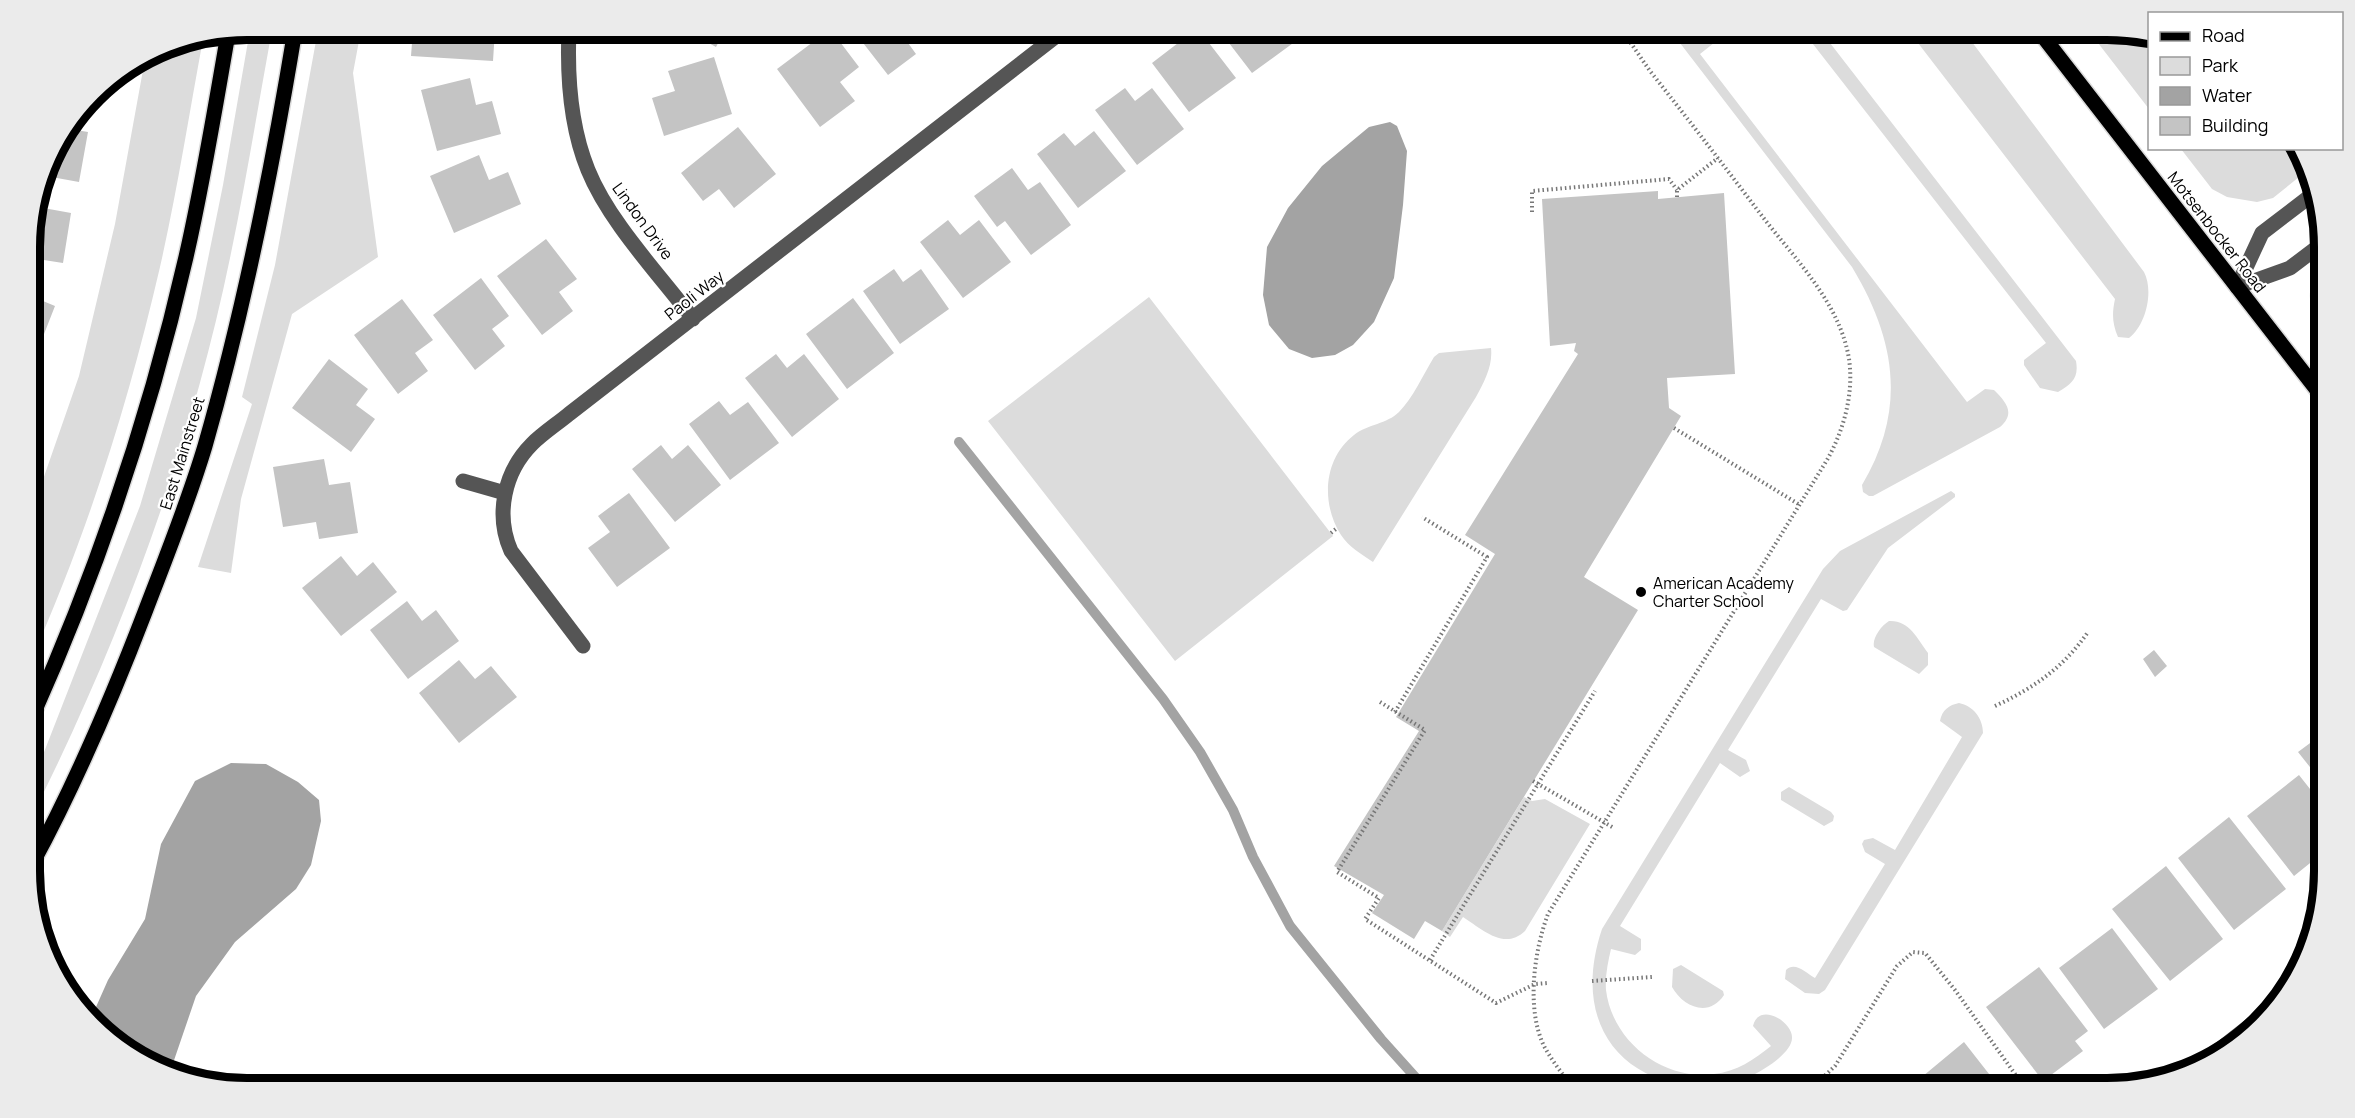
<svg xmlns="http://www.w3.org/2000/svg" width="2355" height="1118" viewBox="0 0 2355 1118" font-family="Manrope,sans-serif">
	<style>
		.green { fill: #dcdcdc }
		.water { fill: #a3a3a3 }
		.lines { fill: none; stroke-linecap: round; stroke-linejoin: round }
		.stream { stroke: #a3a3a3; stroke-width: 10 }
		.building { fill: #c4c4c4 }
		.major-casing { stroke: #dbdbdb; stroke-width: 18 }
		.path { stroke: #777; stroke-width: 4; stroke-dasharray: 1.5 3; stroke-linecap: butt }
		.minor { stroke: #555; stroke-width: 15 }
		.major { stroke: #000; stroke-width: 15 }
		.poi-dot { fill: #000; stroke: #fff; stroke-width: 2 }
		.labels { text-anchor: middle; stroke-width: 4.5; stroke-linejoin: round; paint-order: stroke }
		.street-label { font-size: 16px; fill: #000; stroke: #fff }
		.poi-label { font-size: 16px; fill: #000; stroke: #fff; text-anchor: start }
		.rim { fill: none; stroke: #000; stroke-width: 8 }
	</style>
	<rect width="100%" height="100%" fill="#fff"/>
	<path class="green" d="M250 30H272C258 106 246 182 230 258 190 451 121 639 32 816V783L140 506 196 318 223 185Z
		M318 30H361L353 73 378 257 292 314 241 499 231 573 198 567 252 404 242 397 275 265Z
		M1670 30H1721L1724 35 1700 54 1967 402 1985 389 1994 390C2006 402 2016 413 2000 427L1873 496H1869L1863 492 1862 485C1907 409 1896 340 1852 267Z
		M1802 30H1820L2076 361C2079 378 2072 384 2058 392L2040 388 2024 365V360L2046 343Z
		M1908 30H1963L2144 272C2154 291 2146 325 2129 338L2118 337C2112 323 2112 313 2115 299Z
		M2088 30H2107L2149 38V109Z
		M203 39C189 115 177 192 160 267 129 401 87 535 31 660V514L79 376 115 224 145 59 165 46Z
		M2181 149H2294L2304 173 2273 198 2257 202 2227 197 2212 189Z
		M2323 268V328C2308 307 2303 289 2323 268Z
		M1149 297 1333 536 1175 661 988 421Z
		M1491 348C1493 366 1484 382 1476 397L1373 562C1361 554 1349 547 1341 535 1321 504 1323 459 1354 435 1368 424 1387 424 1399 412 1413 398 1423 375 1434 357L1439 353Z
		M1951 491 1955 494V497L1888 548 1847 610 1843 611 1821 599 1728 750 1746 760 1750 771 1740 777 1720 763 1620 926 1641 939V950L1635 955 1611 949C1608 962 1605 976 1606 990 1612 1041 1663 1081 1714 1074 1736 1072 1755 1059 1771 1046L1753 1026C1759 1001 1793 1022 1792 1038 1792 1059 1734 1088 1715 1088 1618 1088 1571 1021 1602 929L1823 569 1840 551Z
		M1889 621C1909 620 1917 638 1928 653V665L1919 674 1874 647C1872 638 1881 626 1889 621Z
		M1959 703C1973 706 1983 718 1983 733L1825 990 1819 994 1805 993 1785 979 1786 970C1795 961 1806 973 1815 978L1885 864 1865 852 1862 844 1864 840 1873 838 1895 850 1962 737 1940 721C1942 710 1949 705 1959 703Z
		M1789 787 1831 812 1834 816 1833 821 1824 826 1781 800V792Z
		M1524 797 1532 801 1545 799 1590 824 1525 931C1504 951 1482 929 1463 917L1450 937 1442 931Z
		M1681 965 1723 991 1724 995C1709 1018 1683 1007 1672 987L1673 969Z"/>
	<path class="water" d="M1390 122 1397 126 1407 151 1403 205 1394 278 1374 322 1353 345 1335 355 1312 358 1289 349 1269 325 1263 295 1267 247 1288 208 1322 166 1369 127Z
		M231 763 266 764 298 782 319 800 321 821 311 865 296 889 235 942 196 996 170 1072 164 1071 92 1016 108 980 145 919 161 844 195 781Z"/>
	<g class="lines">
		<path class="stream" d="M959 442 1163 699 1200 752 1233 810 1253 857 1290 926 1381 1039 1417 1079 1437 1088"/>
	</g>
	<path class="building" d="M413 30H495L493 61 411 56Z
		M685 30H725L716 47Z
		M829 30H831L859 67 840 82 855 101 820 127 777 69Z
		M853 30H911L903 36 916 54 888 75Z
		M1195 30H1199L1236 78 1189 112 1152 63Z
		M1219 30H1294L1300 38 1252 73Z
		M714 57 732 114 664 136 652 98 675 91 668 71Z
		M470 78 476 105 492 101 501 134 437 151 421 90Z
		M1125 88 1135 101 1152 88 1184 129 1137 165 1095 110Z
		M738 127 776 174 734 208 719 189 703 201 681 173Z
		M70 129 88 132 79 182 46 176 53 151Z
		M1094 131 1126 171 1078 208 1037 154 1064 133 1075 146Z
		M479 155 489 180 508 172 521 204 454 233 430 176Z
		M1012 168 1028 190 1040 182 1071 225 1031 255 1005 221 997 227 974 196Z
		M1658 191V199L1724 193 1735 374 1667 378 1669 408 1681 416 1584 577 1638 610 1442 931 1425 921 1414 939 1372 913 1384 895 1334 866 1419 731 1396 717 1495 554 1465 535 1578 354 1574 351 1576 343 1550 346 1542 199Z
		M38 207 71 213 63 263 31 258 30 233Z
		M948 220 960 235 979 220 1011 262 963 298 920 242Z
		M546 239 577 279 559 292 573 311 542 335 497 276Z
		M894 269 903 282 921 269 949 309 900 344 863 291Z
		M481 278 509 316 492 329 505 346 475 370 433 315Z
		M31 296 55 306 37 352 31 349Z
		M853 298 894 353 847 389 806 334Z
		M402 299 433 340 415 353 428 371 398 394 354 335Z
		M776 354 787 368 804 354 839 399 792 437 745 378Z
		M329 359 368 389 356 405 375 419 351 452 292 408Z
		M719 401 730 415 748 402 779 443 730 480 689 424Z
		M661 445 672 459 688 445 721 485 675 522 632 469Z
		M324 459 329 485 350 482 358 533 319 539 316 522 283 527 273 467Z
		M629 493 670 548 617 587 588 548 610 532 598 516Z
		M341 556 357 576 373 562 397 592 341 636 302 588Z
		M407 601 422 621 436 610 459 641 408 679 370 630Z
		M2154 650 2167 666 2155 677 2143 659Z
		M459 660 475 679 491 666 517 697 459 743 419 693Z
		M2325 732V786L2298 752Z
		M2299 775 2325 808V851L2294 876 2247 816Z
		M2229 817 2286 889 2234 930 2178 858Z
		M2166 866 2223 939 2170 981 2112 909Z
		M2112 928 2158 989 2104 1029 2059 968Z
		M2039 967 2088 1031 2075 1041 2083 1051 2043 1081 1986 1007Z
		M1964 1042 2000 1088H1912L1911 1086Z"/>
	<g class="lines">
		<g class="major-casing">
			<path id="major" d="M2038 30 2324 399
				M32 717C98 569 150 415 186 257 203 183 215 108 228 34
				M32 864C76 783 112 698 145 612 166 557 188 503 205 446 244 310 272 170 295 30"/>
		</g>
		<path class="path" d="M1677 197V190L1718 158
			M1532 212V191L1669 179 1677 190
			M1674 428 1800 505
			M1331 533 1337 528
			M1752 583 1759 587
			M1380 702 1425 730 1337 872 1379 898 1365 919 1496 1003 1535 984 1547 983
			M1995 706C2034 688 2064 667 2088 632
			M1395 712 1487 557 1422 517
			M1533 781 1614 828
			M1430 960 1595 691
			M1592 981 1652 977
			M1574 1088C1563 1075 1552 1061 1544 1046 1526 1009 1534 951 1548 914L1827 460C1844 430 1854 393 1849 359 1840 303 1795 259 1762 216 1725 167 1688 119 1650 71L1628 39 1624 30
			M1812 1088 1835 1066 1897 966 1913 952 1925 953 1955 990 2025 1088"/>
		<path class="minor" d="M569 30C567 76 570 126 588 170 609 222 659 274 693 319
			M2237 287 2262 233 2313 194
			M2237 287 2290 268 2323 243
			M463 481 505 493
			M583 646 511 551C495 515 504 472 532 444 543 433 557 424 569 414L1064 30
			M2200 1065 2280 1002"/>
		<use href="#major" class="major"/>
	</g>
	<circle class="poi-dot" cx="1641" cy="592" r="6"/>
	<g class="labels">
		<g class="street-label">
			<text transform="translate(643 221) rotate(54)" y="6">Lindon Drive</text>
			<text transform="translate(2217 232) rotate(52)" y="6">Motsenbocker Road</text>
			<text transform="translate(694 295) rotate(-38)" y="6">Paoli Way</text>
			<text transform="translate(182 453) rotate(-73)" y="6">East Mainstreet</text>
		</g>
		<g class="poi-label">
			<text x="1653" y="589">American Academy<tspan x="1653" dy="18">Charter School</tspan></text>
		</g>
	</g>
	<path d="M0 0H2355V1118H0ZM247 40H2107A207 207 0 0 1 2314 247V871A207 207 0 0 1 2107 1078H247A207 207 0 0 1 40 871V247A207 207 0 0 1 247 40Z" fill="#ebebeb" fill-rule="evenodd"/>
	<path class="rim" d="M247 40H2107A207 207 0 0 1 2314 247V871A207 207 0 0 1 2107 1078H247A207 207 0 0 1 40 871V247A207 207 0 0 1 247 40Z"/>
	<rect x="2148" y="12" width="195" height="138" fill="#ffffff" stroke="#999999" stroke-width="1.5"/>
	<rect x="2160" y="32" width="30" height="9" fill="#000000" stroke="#999999" stroke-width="1.5"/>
	<text x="2202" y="42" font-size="18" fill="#000000">Road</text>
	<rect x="2160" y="57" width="30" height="18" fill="#dcdcdc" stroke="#999999" stroke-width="1.5"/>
	<text x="2202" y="72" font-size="18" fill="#000000">Park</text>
	<rect x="2160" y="87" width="30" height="18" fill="#a3a3a3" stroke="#999999" stroke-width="1.5"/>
	<text x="2202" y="102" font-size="18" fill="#000000">Water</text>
	<rect x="2160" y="117" width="30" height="18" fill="#c4c4c4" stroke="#999999" stroke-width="1.5"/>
	<text x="2202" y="132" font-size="18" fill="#000000">Building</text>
</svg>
